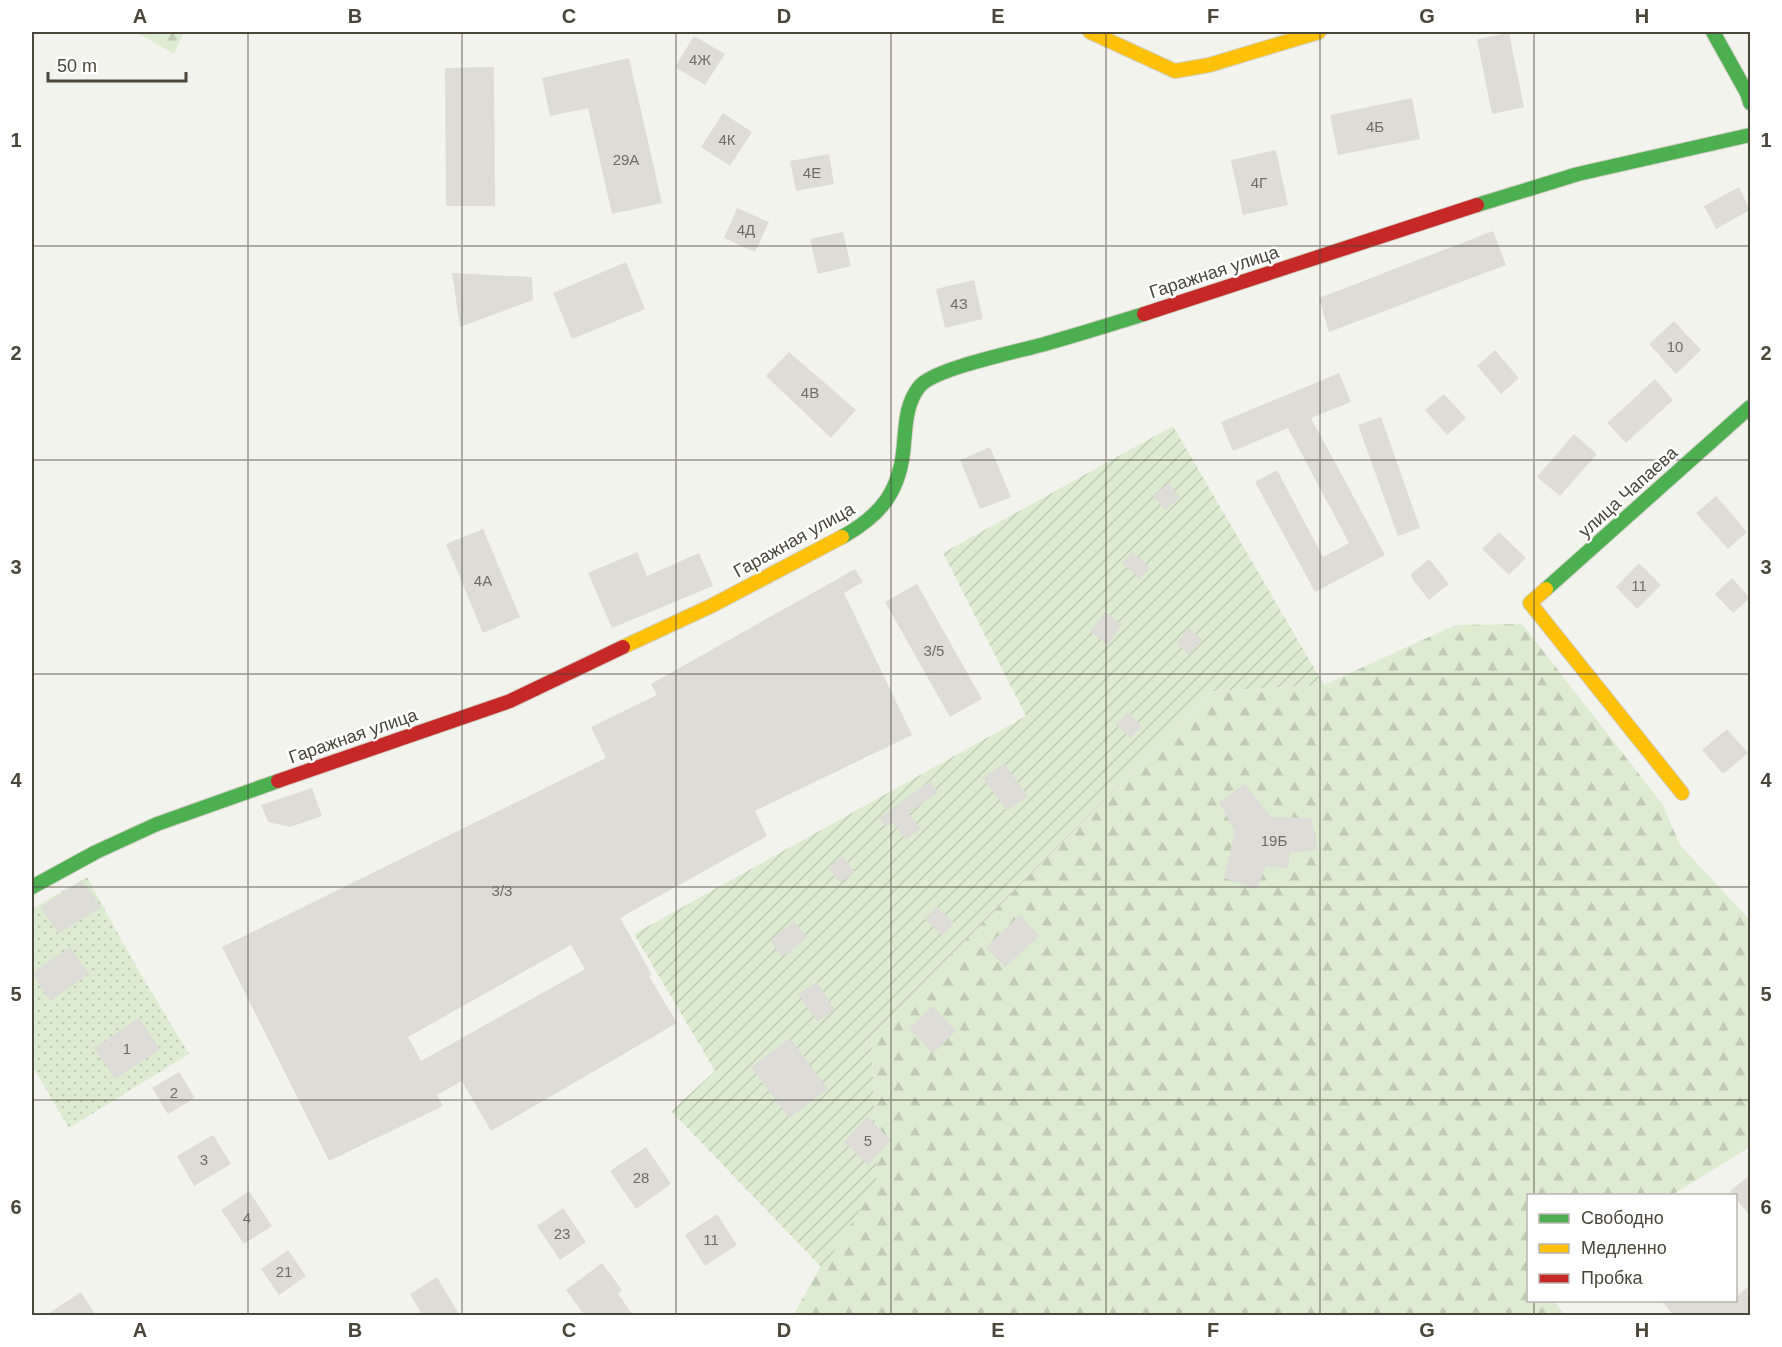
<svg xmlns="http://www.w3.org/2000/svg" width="1782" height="1347" viewBox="0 0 1782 1347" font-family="Arial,sans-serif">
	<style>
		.grass { fill: url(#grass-dots) }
		.forest { fill: url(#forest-firs) }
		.garden { fill: url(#garden-furrows) }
		.building { fill: #dddcd7; fill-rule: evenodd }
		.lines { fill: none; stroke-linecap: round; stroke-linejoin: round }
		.fast-casing { stroke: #d2d0c5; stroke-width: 16 }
		.slow-casing { stroke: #d2d0c5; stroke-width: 16 }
		.jam-casing { stroke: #d2d0c5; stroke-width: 16 }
		.fast { stroke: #4caf50; stroke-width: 14 }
		.slow { stroke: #ffc107; stroke-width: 14 }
		.jam { stroke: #c62828; stroke-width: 14 }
		.grid { fill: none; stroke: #4a463a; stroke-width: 1.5; stroke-opacity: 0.55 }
		.labels { text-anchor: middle; stroke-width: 5; stroke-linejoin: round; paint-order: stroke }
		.number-label { font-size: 15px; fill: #706c62 }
		.street-label { font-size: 18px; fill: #4a463a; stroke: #fff }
		.neatline { fill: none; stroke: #4a463a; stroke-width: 2 }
		.grid-label { font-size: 20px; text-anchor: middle; font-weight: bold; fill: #4a463a }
	</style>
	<defs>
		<pattern id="grass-dots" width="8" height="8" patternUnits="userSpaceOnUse" patternTransform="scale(1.5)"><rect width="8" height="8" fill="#ddecd0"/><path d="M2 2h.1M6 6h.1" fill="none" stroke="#bfccb3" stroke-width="1.8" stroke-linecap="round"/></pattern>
		<pattern id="forest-firs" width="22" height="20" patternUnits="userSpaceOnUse" patternTransform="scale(1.5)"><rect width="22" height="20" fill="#ddecd0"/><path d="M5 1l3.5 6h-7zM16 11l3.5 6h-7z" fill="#bfccb3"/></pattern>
		<pattern id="garden-furrows" width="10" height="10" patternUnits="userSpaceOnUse" patternTransform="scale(1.5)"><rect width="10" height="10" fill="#ddecd0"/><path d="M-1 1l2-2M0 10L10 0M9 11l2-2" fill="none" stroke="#bfccb3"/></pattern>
	</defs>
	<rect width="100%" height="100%" fill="#f3f3ee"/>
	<path class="grass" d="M87 877 133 961 189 1054 69 1128 32 1066V909Z"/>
	<path class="forest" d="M136 32H184L174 54Z
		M1522 624 1663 805 1680 845 1750 920V1147L1672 1195 1528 1196V1300L1554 1301 1565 1315 793 1316 877 1164 871 1036 1212 691 1324 685 1455 625Z"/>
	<path class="garden" d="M1173 426 1324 685 1212 691 871 1036 877 1164 876 1184 823 1269 671 1111 715 1071 634 934 1026 716 943 553Z"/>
	<path class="building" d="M1509 33 1524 107 1492 114 1477 39Z
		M694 36 725 54 705 85 675 67Z
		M629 58 662 203 612 214 588 108 550 116 542 78Z
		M494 67 495 206H446L445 68Z
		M1412 98 1420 139 1338 155 1330 115Z
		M723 113 752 132 730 166 701 147Z
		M1276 150 1288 205 1243 215 1231 160Z
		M829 154 834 184 796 191 790 161Z
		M1739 187 1750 210 1716 229 1704 206Z
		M737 208 769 222 755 252 724 238Z
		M1493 231 1506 265 1329 332 1319 298Z
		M843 232 851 266 818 274 810 239Z
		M626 262 645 309 572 339 553 293Z
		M452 273 532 277 533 300 460 327Z
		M974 280 983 319 945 328 936 289Z
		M1674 321 1701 350 1676 374 1649 344Z
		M1495 350 1519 378 1501 394 1477 366Z
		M789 352 856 410 831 438 766 376Z
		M1339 373 1351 402 1311 418 1385 555 1315 592 1255 482 1277 470 1323 557 1349 543 1288 428 1233 451 1221 422Z
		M1655 379 1673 400 1626 443 1607 423Z
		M1444 394 1466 418 1447 435 1425 410Z
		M1381 417 1420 528 1398 536 1358 425Z
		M1574 434 1597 454 1560 496 1537 477Z
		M990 447 1011 497 980 509 960 460Z
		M1168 483 1180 497 1165 510 1153 496Z
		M1716 496 1747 532 1728 549 1696 513Z
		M483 529 520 617 483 633 446 544Z
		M1499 532 1526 558 1509 575 1482 549Z
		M637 552 647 576 699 553 713 586 612 628 588 573Z
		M1132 552 1150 567 1140 579 1122 563Z
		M1429 559 1449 584 1429 600 1413 580 1411 574Z
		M1639 563 1661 585 1637 609 1616 587Z
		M855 569 863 582 844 593 912 735 755 811 767 836 620 918 652 975 649 976 677 1023 491 1131 462 1081 437 1095 443 1106 329 1161 222 947 606 758 591 727 657 695 651 684ZM571 945 585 969 421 1061 408 1037Z
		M1732 578 1750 598 1733 613 1715 594Z
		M917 584 982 699 950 717 885 602Z
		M1105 612 1122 624 1108 645 1090 632Z
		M1189 628 1203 640 1189 655 1176 643Z
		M1128 712 1142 726 1130 738 1116 725Z
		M1727 729 1748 753 1723 774 1702 750Z
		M1004 763 1028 796 1007 811 983 778Z
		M930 781 938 793 908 813 921 828 906 840 893 823 886 827 879 818Z
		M1245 784 1271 817 1311 818 1318 850 1290 853 1288 868 1266 866 1257 889 1224 878 1235 831 1219 802Z
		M312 788 322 816 290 827 268 822 261 805Z
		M843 856 855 872 840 883 828 867Z
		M82 880 101 907 58 934 41 907Z
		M937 907 954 923 942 936 925 919Z
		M1020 915 1039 936 1005 967 986 947Z
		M794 921 807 938 782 957 770 940Z
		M70 947 89 974 50 1001 32 973Z
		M817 982 835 1010 817 1022 798 994Z
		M932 1006 956 1031 933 1054 909 1029Z
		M139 1018 160 1049 115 1079 94 1048Z
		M790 1038 828 1089 789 1118 751 1067Z
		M179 1072 195 1098 168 1114 152 1088Z
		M867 1117 891 1140 868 1165 844 1142Z
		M213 1135 231 1164 194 1186 177 1156Z
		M646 1147 671 1184 636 1209 610 1171Z
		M1750 1175V1216L1730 1191Z
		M249 1191 272 1226 244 1244 221 1210Z
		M563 1208 586 1242 560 1260 537 1226Z
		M717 1214 737 1245 705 1266 685 1235Z
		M288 1250 306 1276 279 1295 261 1269Z
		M602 1263 622 1290 618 1294 634 1316H585L566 1290Z
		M437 1277 460 1316H423L410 1294Z
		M1750 1285V1316H1674L1661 1300H1736V1297Z
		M81 1292 96 1316H45Z"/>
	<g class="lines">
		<g class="fast-casing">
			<path id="fast" d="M1713 32 1747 93 1750 103
				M1477 205 1578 174 1750 135
				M842 537C882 515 901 490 904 443 906 423 906 404 919 387 933 368 1022 351 1048 343 1080 334 1112 324 1144 314
				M1546 589 1750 407
				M32 887 96 852 157 824 278 781"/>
		</g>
		<g class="slow-casing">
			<path id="slow" d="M1090 32 1175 71 1209 65 1319 32
				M1546 589 1530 603 1682 793
				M623 647 711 606 842 537"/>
		</g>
		<g class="jam-casing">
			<path id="jam" d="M1144 314 1477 205
				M278 781 510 701 623 647"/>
		</g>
		<use href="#fast" class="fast"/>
		<use href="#slow" class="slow"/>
		<use href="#jam" class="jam"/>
	</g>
	<path class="grid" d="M248 32V1316M462 32V1316M676 32V1316M891 32V1316M1106 32V1316M1320 32V1316M1534 32V1196M32 246H1750M32 460H1750M32 674H1750M32 887H1750M32 1100H1750M1534 1300V1316"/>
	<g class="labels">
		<g class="number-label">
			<text x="700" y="65">4Ж</text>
			<text x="1375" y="132">4Б</text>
			<text x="727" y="145">4К</text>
			<text x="626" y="165">29А</text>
			<text x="812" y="178">4Е</text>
			<text x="1259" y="188">4Г</text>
			<text x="746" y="235">4Д</text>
			<text x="959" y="309">4З</text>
			<text x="1675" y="352">10</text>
			<text x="810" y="398">4В</text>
			<text x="483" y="586">4А</text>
			<text x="1639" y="591">11</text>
			<text x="934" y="656">3/5</text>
			<text x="1274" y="846">19Б</text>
			<text x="502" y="896">3/3</text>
			<text x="127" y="1054">1</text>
			<text x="174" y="1098">2</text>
			<text x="868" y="1146">5</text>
			<text x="204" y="1165">3</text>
			<text x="641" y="1183">28</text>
			<text x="247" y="1223">4</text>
			<text x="562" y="1239">23</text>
			<text x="711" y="1245">11</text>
			<text x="284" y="1277">21</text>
		</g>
		<g class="street-label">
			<text transform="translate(1214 272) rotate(-18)" y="6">Гаражная улица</text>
			<text transform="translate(1628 492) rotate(-42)" y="6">улица Чапаева</text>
			<text transform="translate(794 540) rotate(-29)" y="6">Гаражная улица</text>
			<text transform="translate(353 736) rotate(-19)" y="6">Гаражная улица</text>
		</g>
	</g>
	<rect width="1782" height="1347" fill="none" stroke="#ffffff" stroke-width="66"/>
	<rect x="1527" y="1194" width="210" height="108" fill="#ffffff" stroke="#b7b5b0" stroke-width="1.5"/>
	<rect x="1539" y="1214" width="30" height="9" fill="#4caf50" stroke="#b7b5b0" stroke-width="1.5"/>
	<text x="1581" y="1224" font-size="18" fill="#4a463a">Свободно</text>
	<rect x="1539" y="1244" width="30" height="9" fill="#ffc107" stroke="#b7b5b0" stroke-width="1.5"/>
	<text x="1581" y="1254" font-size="18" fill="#4a463a">Медленно</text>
	<rect x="1539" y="1274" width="30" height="9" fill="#c62828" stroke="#b7b5b0" stroke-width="1.5"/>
	<text x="1581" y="1284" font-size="18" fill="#4a463a">Пробка</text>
	<path d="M48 72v9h138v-9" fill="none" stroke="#4a463a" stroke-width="3"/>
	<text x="57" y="72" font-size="18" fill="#4a463a" stroke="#ffffff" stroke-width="4.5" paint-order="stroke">50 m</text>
	<rect x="33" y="33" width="1716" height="1281" class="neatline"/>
	<g class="grid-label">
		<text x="140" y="23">A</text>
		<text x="355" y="23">B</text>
		<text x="569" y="23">C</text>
		<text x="784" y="23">D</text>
		<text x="998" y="23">E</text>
		<text x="1213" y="23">F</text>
		<text x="1427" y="23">G</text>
		<text x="1642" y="23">H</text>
		<text x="16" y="147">1</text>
		<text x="1766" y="147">1</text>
		<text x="16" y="360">2</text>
		<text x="1766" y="360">2</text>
		<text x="16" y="574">3</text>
		<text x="1766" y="574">3</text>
		<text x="16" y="787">4</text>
		<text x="1766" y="787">4</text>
		<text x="16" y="1001">5</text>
		<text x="1766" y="1001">5</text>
		<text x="16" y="1214">6</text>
		<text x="1766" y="1214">6</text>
		<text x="140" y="1337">A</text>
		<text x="355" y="1337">B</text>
		<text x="569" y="1337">C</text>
		<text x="784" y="1337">D</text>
		<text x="998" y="1337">E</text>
		<text x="1213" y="1337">F</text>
		<text x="1427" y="1337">G</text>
		<text x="1642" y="1337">H</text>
	</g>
</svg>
